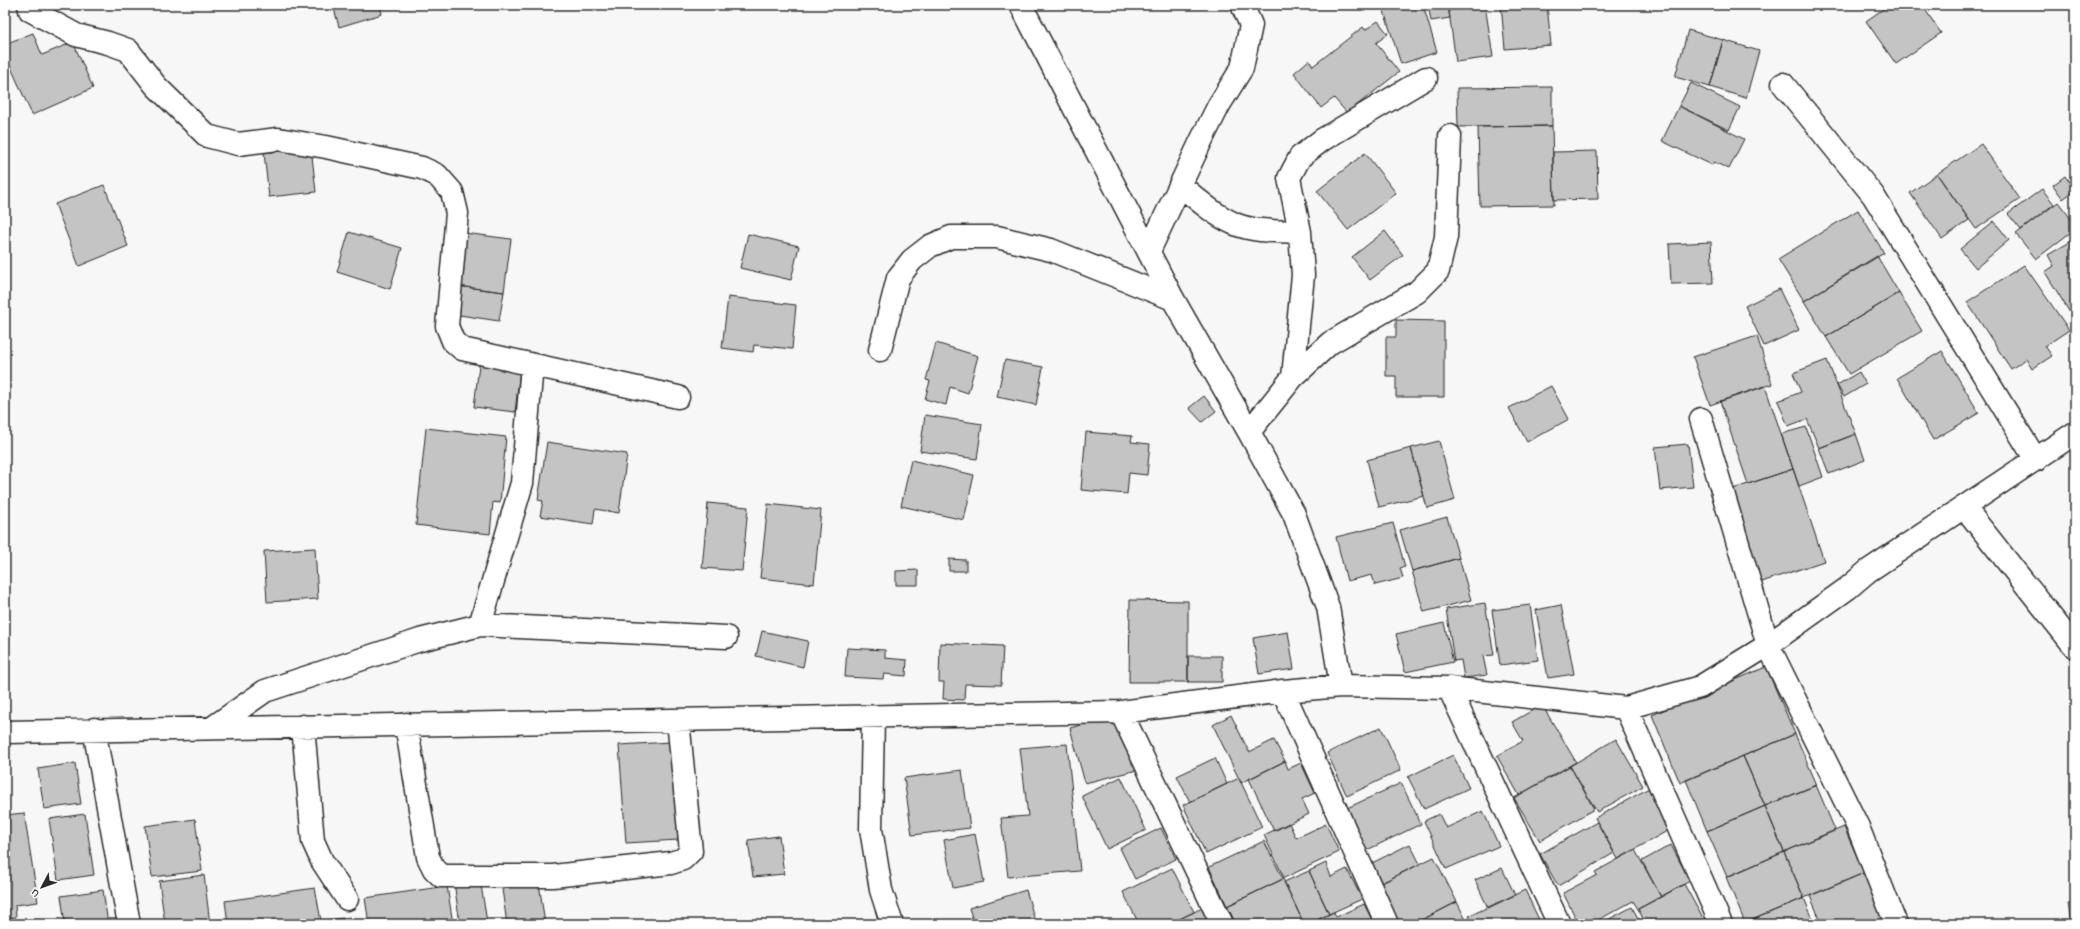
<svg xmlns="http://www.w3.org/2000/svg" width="2080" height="929" viewBox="0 0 2080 929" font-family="'Indie Flower',sans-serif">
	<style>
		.building { fill: #c4c4c4; stroke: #2b2b2b }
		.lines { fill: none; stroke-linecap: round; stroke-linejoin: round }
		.minor-casing { stroke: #2b2b2b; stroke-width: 25 }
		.minor { stroke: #fff; stroke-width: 22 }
	</style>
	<rect width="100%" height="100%" fill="#f7f7f7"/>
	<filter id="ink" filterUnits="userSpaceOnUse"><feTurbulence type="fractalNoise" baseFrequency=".025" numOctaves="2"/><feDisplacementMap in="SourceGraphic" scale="8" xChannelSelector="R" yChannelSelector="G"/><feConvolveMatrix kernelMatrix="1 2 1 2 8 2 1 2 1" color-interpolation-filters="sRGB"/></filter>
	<g filter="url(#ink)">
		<path class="building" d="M333 5H380L382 14 339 27Z
			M1382 5H1423L1437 52 1401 64Z
			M1428 5H1448L1450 18 1431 21Z
			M1448 5H1485L1493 57 1456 62Z
			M1501 5H1547L1551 45 1505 49Z
			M1889 5H1922L1941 33 1896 64 1866 21Z
			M1378 21 1388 34 1376 43 1399 72 1347 113 1334 98 1321 108 1294 73 1309 60 1313 66 1363 27 1365 30Z
			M1688 30 1723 40 1710 87 1675 77Z
			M33 33 42 55 73 42 93 88 32 115 5 54V44Z
			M1723 40 1759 51 1746 98 1710 87Z
			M1691 83 1740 107 1729 130 1679 106Z
			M1552 87V126L1458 127 1457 88Z
			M1679 106 1744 139 1729 169 1714 162 1712 165 1662 141Z
			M1552 126 1554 205 1480 206 1478 127Z
			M1981 144 2020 199 1976 229 1937 174Z
			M311 147 316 192 269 197 264 153Z
			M1597 151 1598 199 1554 200 1553 152Z
			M1365 153 1396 193 1348 230 1317 191Z
			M1937 174 1969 220 1942 239 1910 193Z
			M2065 176 2075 190 2063 199 2053 185Z
			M104 185 128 246 79 266 55 204Z
			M2042 189 2054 204 2021 230 2008 214Z
			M2058 202 2075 224V229L2036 259 2016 234Z
			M1858 210 1884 253 1804 301 1778 259Z
			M1994 221 2009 240 1976 268 1960 249Z
			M1385 231 1403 255 1370 280 1352 257Z
			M349 232 402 248 390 289 337 272Z
			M464 233 511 239 504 292 457 286Z
			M748 234 799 246 791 280 740 268Z
			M2075 239V321L2045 272 2054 266 2048 255Z
			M1711 242 1713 283 1671 284 1669 244Z
			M1877 256 1899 293 1826 337 1804 301Z
			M2024 265 2069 330 2045 346 2052 356 2032 369 2026 359 2011 369 1967 302Z
			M457 286 504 292 499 321 453 314Z
			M1779 289 1799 330 1764 346 1745 306Z
			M1899 293 1922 331 1849 374 1826 337Z
			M728 297 796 305 792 349 754 345 753 352 722 348Z
			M1396 320 1444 321V397H1396V376H1386V337H1396Z
			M1757 336 1772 384 1710 405 1693 357Z
			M936 343 978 356 968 393 950 387 946 405 925 399 930 381 926 380Z
			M1942 351 1979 413 1933 440 1897 378Z
			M1005 360 1043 367 1036 405 997 397Z
			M1827 360 1856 434 1819 448 1807 419 1788 426 1778 401 1801 392 1793 373Z
			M479 365 520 370 515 412 474 407Z
			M1859 372 1866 384 1844 397 1837 385Z
			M1551 386 1569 419 1527 442 1509 408Z
			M1765 386 1793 469 1748 484 1720 401Z
			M1204 396 1216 411 1202 422 1189 408Z
			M925 415 982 424 977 459 920 451Z
			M1806 427 1823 477 1799 486 1781 434Z
			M426 428 506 437 500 503 493 502 490 534 416 525Z
			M1086 432 1132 436 1131 442 1150 444 1147 475 1129 473 1127 494 1081 490Z
			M1856 434 1865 460 1829 474 1819 448Z
			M1439 441 1455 500 1427 508 1411 448Z
			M547 442 627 454 619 513 595 509 593 524 540 516 543 501 538 500Z
			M1688 444 1693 487 1660 490 1655 447Z
			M1411 448 1424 496 1379 507 1367 460Z
			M911 460 974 475 964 520 901 506Z
			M1793 469 1824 561 1756 584 1724 492Z
			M708 503 748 507 742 571 702 568Z
			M768 504 821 510 814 584 760 578Z
			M1447 517 1459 558 1412 571 1400 530Z
			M1393 523 1405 567 1400 568 1403 578 1375 585 1372 575 1347 581 1336 537Z
			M315 548 318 599 267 602 264 551Z
			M1459 558 1471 600 1424 612 1412 571Z
			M949 559 966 560V571H949Z
			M918 570V585H896V571Z
			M1130 600 1188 601V682H1129Z
			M1485 603 1494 655 1483 656 1487 675 1464 678 1461 660 1454 661 1446 609Z
			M1530 605 1538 660 1500 665 1492 610Z
			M1561 605 1574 674 1548 678 1536 610Z
			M1444 623 1453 662 1405 672 1396 634Z
			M762 631 808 641 803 667 756 656Z
			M1288 632 1294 669 1259 674 1253 638Z
			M940 643 1003 646 1001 685 965 684 964 700 943 699 944 682H939Z
			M847 648 885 650V658L907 660 906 676 884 674 883 679 845 677Z
			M1188 656H1222V682H1188Z
			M1766 667 1795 734 1680 783 1652 715Z
			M1542 705 1576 762 1519 795 1497 756 1523 741 1512 722Z
			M1122 714 1137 770 1085 783 1070 728Z
			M1231 715 1249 752 1274 740 1285 761 1241 783 1213 725Z
			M1381 727 1401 770 1347 796 1327 753Z
			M1795 734 1817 785 1765 806 1743 756Z
			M1616 739 1643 786 1597 812 1570 766Z
			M671 742 678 840 626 843 619 745Z
			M1067 744 1080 871 1008 877 1001 818 1028 816 1020 748Z
			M1453 755 1469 788 1424 809 1408 777Z
			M1743 756 1765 806 1707 831 1686 780Z
			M1215 758 1227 784 1190 802 1177 776Z
			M1285 761 1288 769 1301 763 1315 793 1302 799 1309 814 1274 831 1249 779Z
			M75 763 81 804 44 809 38 769Z
			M1570 766 1594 809 1540 841 1514 798Z
			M962 770 970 828 912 835 904 778Z
			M1121 777 1146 830 1107 849 1082 796Z
			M1239 778 1262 827 1206 854 1183 805Z
			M1401 783 1421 824 1365 851 1345 809Z
			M1816 785 1835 830 1784 852 1765 806Z
			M1651 787 1674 827 1618 859 1595 818Z
			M1765 806 1784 852 1727 877 1707 831Z
			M1483 811 1499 846 1446 869 1424 821 1439 814 1446 828Z
			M24 813 38 902 15 905 16 917 5 918V815Z
			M85 814 94 875 58 880 49 819Z
			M195 819 202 871 152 877 145 826Z
			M1597 822 1614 853 1558 886 1540 854Z
			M1289 823 1296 838 1326 824 1339 852 1284 878 1264 835Z
			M1844 827 1864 873 1804 898 1784 852Z
			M1161 828 1176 859 1135 879 1120 848Z
			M975 834 984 882 953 888 944 840Z
			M779 836 784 874 753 877 748 840Z
			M1264 841 1283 879 1227 906 1209 867Z
			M1410 844 1420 864 1382 883 1372 863Z
			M1671 845 1690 881 1661 897 1642 861Z
			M1635 850 1661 897 1638 909 1633 901 1591 924H1579L1563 893 1597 875 1595 872Z
			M1784 852 1804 898 1745 923 1726 877Z
			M1434 857 1457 902 1414 924H1397L1377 885Z
			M1326 863 1331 877 1347 869 1362 899 1329 914 1309 871Z
			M1172 868 1194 912 1169 924H1139L1123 892Z
			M1502 868 1515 895 1488 908 1475 880Z
			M1309 871 1329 914 1309 924H1304L1284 882Z
			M1864 873 1885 923 1822 924 1810 896Z
			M204 875 210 924H165L159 881Z
			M480 879 487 922 460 924 454 882Z
			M1283 879 1304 924H1236L1227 906Z
			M539 883 545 924H507L502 889Z
			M1684 884 1706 924H1646L1638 909Z
			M447 886 453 924H369L365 898Z
			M315 888 321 921 350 917 351 924H228L225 901Z
			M103 890 108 924H65L61 896Z
			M1026 890 1036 924H974L969 908Z
			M1525 890 1541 924H1473L1469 916Z
			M1804 898 1815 924H1746L1745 923Z
			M1457 902 1468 924H1414Z
			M2075 902V924H2071L2068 903Z
			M1364 904 1374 924H1309L1334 912 1336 917Z
			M1632 907 1641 924H1600Z
			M1202 908 1210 924H1169L1194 912Z"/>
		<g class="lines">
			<g class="minor-casing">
				<path id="minor" d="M29 5 30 10 76 35 108 43 128 50 156 86 207 136 238 144 278 139 326 147 422 168 437 175 452 192 457 213 447 326 453 341 462 349 678 397
					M1021 5 1173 299 1249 432 1294 514 1328 607 1341 686
					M1783 84 1873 195 2036 460
					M1180 185C1197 199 1214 215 1235 224 1254 232 1279 231 1300 232
					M1149 251 1202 139 1219 105 1242 68 1251 25 1242 5
					M880 350 898 278 912 260 930 246 951 237H997L1051 250 1173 299
					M1293 377 1303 275 1300 232 1289 178 1300 157 1322 140 1426 78
					M1701 419 1768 645 1858 827 1896 924
					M1249 432 1293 377 1330 343 1417 292 1438 271 1446 237 1450 136
					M1965 508 2075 647
					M480 625 522 483 532 365
					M1449 688 1559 924
					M1283 691 1387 924
					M1626 708 1721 924
					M1121 712 1222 924
					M873 717 871 829 881 890 892 924
					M406 724 428 857 434 869 441 876H553L671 863 683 859 691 851 678 720
					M303 726 313 841 322 861 347 899
					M212 728 265 691 420 640 480 625 726 637
					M94 729 129 924
					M5 732 1121 712 1283 691 1341 686 1449 688 1626 708 1700 687 1768 645 1848 588 1868 571 2075 433"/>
			</g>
			<use href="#minor" class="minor"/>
		</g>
	</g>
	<rect width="2080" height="929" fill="none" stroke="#fff" stroke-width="20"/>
	<rect x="10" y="10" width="2060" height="909" fill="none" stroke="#2b2b2b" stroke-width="1.5" filter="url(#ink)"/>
	<g transform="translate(42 887) rotate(229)" stroke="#ffffff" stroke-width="3" paint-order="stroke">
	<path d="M0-3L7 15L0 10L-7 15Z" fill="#2b2b2b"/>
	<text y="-6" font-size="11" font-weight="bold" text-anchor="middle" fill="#2b2b2b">U</text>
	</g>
</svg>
